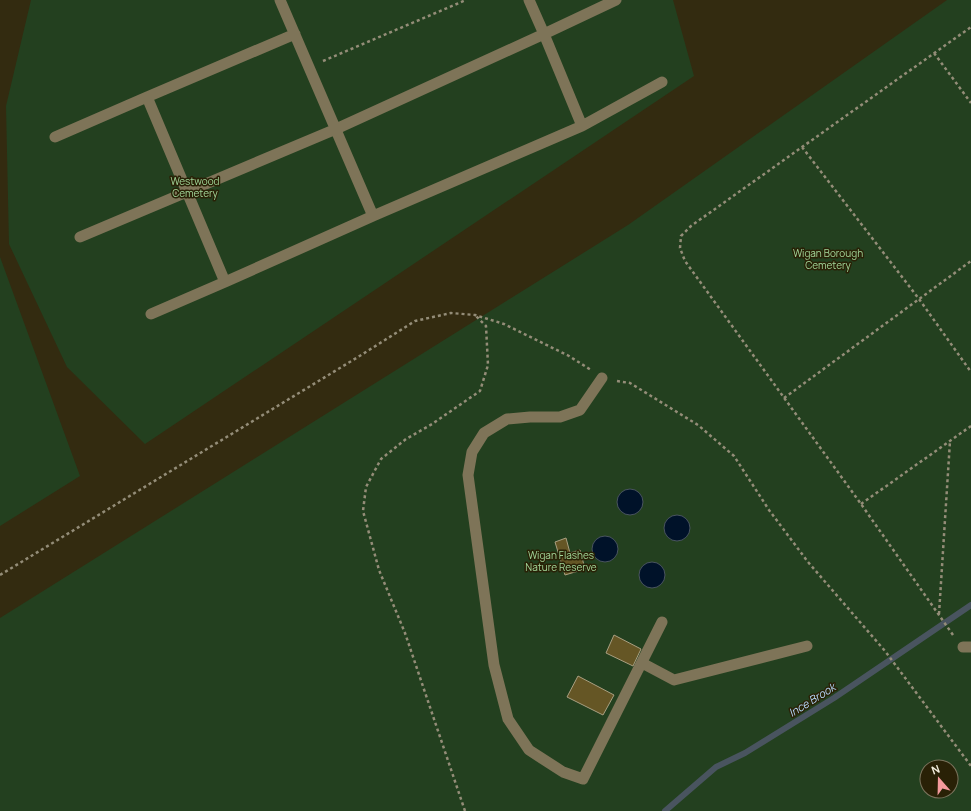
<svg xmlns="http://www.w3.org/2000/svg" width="971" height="811" viewBox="0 0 971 811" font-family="Manrope,sans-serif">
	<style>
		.green { fill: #23401f; fill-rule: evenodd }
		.water { fill: #001229; stroke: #49545f }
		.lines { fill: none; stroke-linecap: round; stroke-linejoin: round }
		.stream { stroke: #49545f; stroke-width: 6 }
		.building { fill: #655625; stroke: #a99f81 }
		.path { stroke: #948d78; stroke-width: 2.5; stroke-dasharray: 3 3; stroke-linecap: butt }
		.service { stroke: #7e7458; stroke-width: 11 }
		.labels { text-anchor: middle; stroke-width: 3; stroke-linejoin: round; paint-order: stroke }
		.park-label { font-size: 10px; fill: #a2d79a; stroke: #292106 }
		.water-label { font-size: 11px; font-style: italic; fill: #b7d9fc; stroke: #292106 }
	</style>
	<rect width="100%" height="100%" fill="#332b10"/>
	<path class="green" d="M31 0H673L694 76 145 444 67 367 9 244 6 106Z
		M947 0H971V811H0V618L628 225ZM927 767H951V791H927Z
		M0 257 80 476 0 526Z"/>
	<path class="water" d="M617 502a13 13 0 1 1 26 0a13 13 0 1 1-26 0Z
		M664 528a13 13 0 1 1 26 0a13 13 0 1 1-26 0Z
		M592 549a13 13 0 1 1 26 0a13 13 0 1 1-26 0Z
		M639 575a13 13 0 1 1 26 0a13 13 0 1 1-26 0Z"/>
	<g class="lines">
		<path class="stream" d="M665 811 716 767 745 753 834 698 971 605"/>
	</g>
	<path class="building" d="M566 538 570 553 580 550 585 569 565 575 555 542Z
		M614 635 641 649 633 666 606 653Z
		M578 676 614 695 603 715 567 697Z"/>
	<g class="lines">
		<path class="path" d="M934 53 971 103
			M323 61 466 0
			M802 147 919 299 971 372
			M617 381 630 383 698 425 734 456 769 510 808 562 885 651 971 766
			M784 398 971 261
			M861 504 971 426
			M0 575 358 357 415 321 451 313 475 315 504 324 569 356 591 370
			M939 614 950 441
			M953 635 861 504 685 261 680 248 681 236 691 226 971 27
			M465 811 405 633 379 570 363 511 366 487 381 459 406 439 432 424 480 391 488 365 486 326 476 316"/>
		<path class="service" d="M280 0 373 216 582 126 544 34 616 0
			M295 34 147 97 225 282 373 216
			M582 126 662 82
			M55 137 147 97
			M80 237 336 129 544 34 529 0
			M151 314 225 282
			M602 378 580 410 560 417H530L507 419 484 433 472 452 468 475 494 665 508 719 529 750 563 772 583 779 662 622
			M963 647H971
			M642 663 674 680 807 646"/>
	</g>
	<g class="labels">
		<g class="park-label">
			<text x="195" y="185">Westwood<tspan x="195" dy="12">Cemetery</tspan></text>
			<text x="828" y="257">Wigan Borough<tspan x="828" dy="12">Cemetery</tspan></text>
			<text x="561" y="559">Wigan Flashes<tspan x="561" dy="12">Nature Reserve</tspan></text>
		</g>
		<g class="water-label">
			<text transform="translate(812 700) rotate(-32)" y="4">Ince Brook</text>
		</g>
	</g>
	<g transform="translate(939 779) rotate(340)"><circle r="19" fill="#292106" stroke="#7a735c"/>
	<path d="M0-3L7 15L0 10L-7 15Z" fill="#f59b9d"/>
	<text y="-6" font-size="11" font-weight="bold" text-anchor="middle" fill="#f3eede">N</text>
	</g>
</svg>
